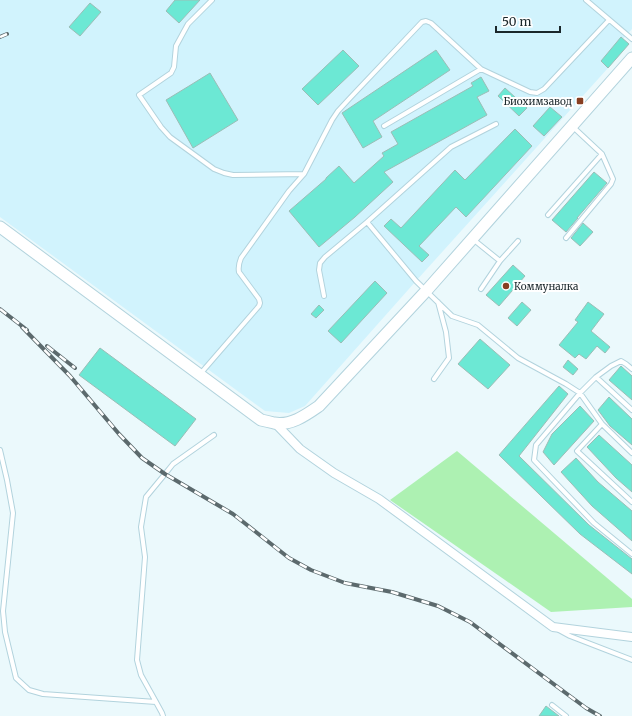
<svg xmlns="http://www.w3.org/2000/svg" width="632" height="716" viewBox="0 0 632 716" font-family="Merriweather,serif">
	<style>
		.built { fill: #d1f3fd }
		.green { fill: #adf1b2 }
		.building { fill: #6ce8d4; stroke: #9bbdb6 }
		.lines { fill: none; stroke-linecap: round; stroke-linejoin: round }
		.service-casing { stroke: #b2d3dd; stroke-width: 6 }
		.minor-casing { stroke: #b2d3dd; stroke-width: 10 }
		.secondary-casing { stroke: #b2d3dd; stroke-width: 13 }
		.service { stroke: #fff; stroke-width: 4 }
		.minor { stroke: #fff; stroke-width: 8 }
		.secondary { stroke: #fff; stroke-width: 11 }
		.rail-casing { stroke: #5c6a6d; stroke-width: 4 }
		.rail { stroke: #fff; stroke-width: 2.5; stroke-dasharray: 8; stroke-linecap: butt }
		.poi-dot { fill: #873e21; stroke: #fff; stroke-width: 1.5 }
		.labels { text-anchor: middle; stroke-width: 4; stroke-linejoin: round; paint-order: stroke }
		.poi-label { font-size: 10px; fill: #1a272b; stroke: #fff; text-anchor: end }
	</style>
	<rect width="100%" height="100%" fill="#ebf9fc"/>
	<path class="built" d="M0 0H632V29L623 39 629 44 608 68 416 281 305 406 289 413 265 411 0 217Z"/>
	<path class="green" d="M457 451 632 599V607L551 612 390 500Z"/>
	<path class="building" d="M175 0H200L179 23 166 11Z
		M90 3 101 12 80 36 69 27Z
		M621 37 629 44 608 68 601 61Z
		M343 50 359 66 318 105 302 89Z
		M436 50 450 70 373 121 382 137 363 148 342 113Z
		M210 73 238 120 193 148 166 100 189 86Z
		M481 77 489 91 477 97 487 115 384 172 393 182 355 217 319 247 289 211 326 179V178L339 166 354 183 384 156 382 153 398 144 391 132 473 86 471 83Z
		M505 88 527 108 519 116 498 96Z
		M550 107 562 117 544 136 533 126Z
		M515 129 532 146 466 217 456 207 419 246 429 255 422 262 384 226 391 219 401 228 455 170 465 180Z
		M594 172 607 183 577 218H578L566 232 552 220Z
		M583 223 593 232 580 246 571 238Z
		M513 265 525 276 499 306 486 295Z
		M375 281 387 293 341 343 328 331Z
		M522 302 531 310 517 326 508 318Z
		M588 302 604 314 591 331 610 347 605 353 597 346 586 359 579 354 575 358 559 345 578 322 575 320Z
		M319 305 324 310 316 318 311 314Z
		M480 339 510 365 488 389 458 364Z
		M100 348 196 419 175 446 79 375Z
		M568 360 578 369 573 375 563 367Z
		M621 366 632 376V400L609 380Z
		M559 386 568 394 519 456 589 525 632 559V574L580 534 499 455Z
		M609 397 632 419V445L610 426 598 410Z
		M580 406 594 421 554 465 543 452 552 434Z
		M599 435 632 465V492L616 478 587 447Z
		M576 458 598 482 632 511V541L592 506 561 472Z
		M546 706 559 716H539Z"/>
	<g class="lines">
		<g class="service-casing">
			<path id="service" d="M212 0 188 24 176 46 174 67 171 73 139 95 161 127 170 137 214 169 224 173 233 175 304 174 332 120 338 111 350 98 422 22 426 21 431 23 481 69 530 92 537 93 544 89 609 20
				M586 0 632 39
				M496 124 451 147 367 222 416 281 452 316 478 325 518 358 566 384 580 393 596 377
				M384 126 481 69
				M548 215 602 154
				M566 238 611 184 613 179 602 154 572 126
				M474 240 500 261
				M481 289 500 261 518 241
				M324 296 319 270 320 263 325 257 367 222
				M632 369 626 364 621 361 611 366 596 377 632 410
				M201 373 259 306 260 303 259 299 239 272C238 267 239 263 241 258L289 191 304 174
				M434 379 449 358 446 332 438 302
				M602 424 632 453
				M0 450 7 480 13 513 3 611 5 632 16 678 29 690 43 694 156 702
				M632 502 577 451 602 424 580 393 536 445 534 460 594 523 632 554
				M559 630 570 636 632 660
				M552 705 566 716
				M163 716 162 713 156 702 141 675 137 660 145 557 141 527 146 497 165 474 173 464 214 435"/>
		</g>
		<g class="minor-casing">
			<path id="minor" d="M275 423 300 449 334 473 379 499 553 627 632 637"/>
		</g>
		<g class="secondary-casing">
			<path id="secondary" d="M0 227 261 420C266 421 270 422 274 423 291 426 306 415 319 406L427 290 632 58"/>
		</g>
		<use href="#service" class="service"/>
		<use href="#minor" class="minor"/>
		<use href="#secondary" class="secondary"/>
		<g class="rail-casing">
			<path id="rail" d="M0 37 7 34
				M0 309 27 330
				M22 327 70 376 119 434 142 458 165 474 233 514 289 558 311 570 345 583 392 592 438 606 470 622 586 708 600 716
				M47 346 75 368"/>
		</g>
		<use href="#rail" class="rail"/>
	</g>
	<g class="poi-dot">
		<rect x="576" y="97" width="8" height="8" rx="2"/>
		<circle cx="506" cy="286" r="4"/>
	</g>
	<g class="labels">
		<g class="poi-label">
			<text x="572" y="105">Биохимзавод</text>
			<text x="514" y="290" text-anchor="start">Коммуналка</text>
		</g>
	</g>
	<path d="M496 26v6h64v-6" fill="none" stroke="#1a272b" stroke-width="2"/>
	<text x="502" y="26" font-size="12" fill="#1a272b" stroke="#ffffff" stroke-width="3" paint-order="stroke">50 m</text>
</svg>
